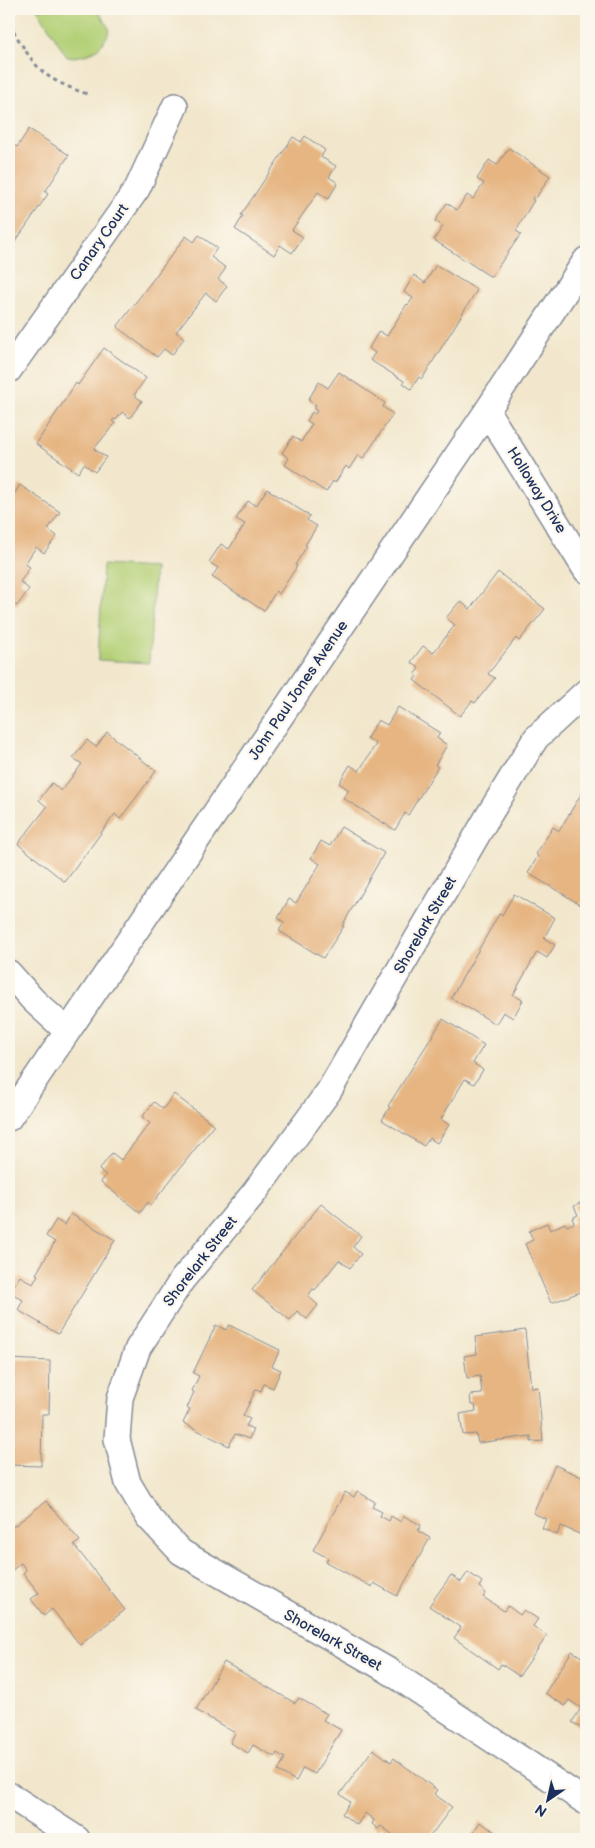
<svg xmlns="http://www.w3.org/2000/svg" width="595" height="1848" viewBox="0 0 595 1848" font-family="'Balsamiq Sans',sans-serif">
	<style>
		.green { fill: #b3d076; stroke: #67806a }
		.building { fill: #e6b582 }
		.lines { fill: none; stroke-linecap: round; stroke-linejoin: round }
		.minor-casing { stroke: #868b95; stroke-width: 28 }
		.path { stroke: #868b95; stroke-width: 3; stroke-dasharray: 4 4; stroke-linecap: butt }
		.minor { stroke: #fff; stroke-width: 25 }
		.labels { text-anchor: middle; stroke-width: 4.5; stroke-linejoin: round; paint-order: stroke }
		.street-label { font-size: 15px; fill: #1b2f5e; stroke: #fbf7ec }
	</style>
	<rect width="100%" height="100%" fill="#fbf7ec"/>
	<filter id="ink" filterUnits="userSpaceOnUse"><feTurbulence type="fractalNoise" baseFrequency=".02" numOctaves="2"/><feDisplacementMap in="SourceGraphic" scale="10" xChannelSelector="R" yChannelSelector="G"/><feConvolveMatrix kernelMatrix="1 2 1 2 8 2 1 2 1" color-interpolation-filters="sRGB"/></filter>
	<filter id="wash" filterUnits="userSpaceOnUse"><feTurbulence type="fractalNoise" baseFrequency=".0096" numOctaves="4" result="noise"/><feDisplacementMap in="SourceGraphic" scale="20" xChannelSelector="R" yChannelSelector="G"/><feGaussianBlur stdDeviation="1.12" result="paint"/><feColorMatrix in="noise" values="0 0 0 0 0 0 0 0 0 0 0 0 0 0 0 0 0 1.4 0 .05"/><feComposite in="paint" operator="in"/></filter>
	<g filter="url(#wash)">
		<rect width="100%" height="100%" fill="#f2e7cc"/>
		<path class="green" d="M37 9H97L110 30C101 51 89 57 67 57Z
			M103 565 155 568 149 663 98 660Z"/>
		<g id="blocks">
			<path class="building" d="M29 129 69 155 45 192 48 194 9 251V142L17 147Z
				M305 136 325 150 321 157 336 166 329 177 338 183 328 199 318 192 292 230 303 237 292 253 280 245 274 255 235 229 243 216 241 215 293 137 301 142Z
				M509 148 550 176 536 198 534 196 532 199 534 200 516 231 521 234 491 277 434 240 443 226 435 221 447 203 457 210 467 195 473 199 484 183 477 179 489 160 497 165Z
				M199 235 217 248 211 257 226 268 218 279 227 286 216 301 206 293 176 332 184 338 172 355 164 349 157 357 117 327 186 236 194 242Z
				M436 265 477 290 422 379 419 377 411 389 403 383 404 381 370 360 375 353 369 348 379 331 387 336 407 304 408 305 413 298 404 292 414 275 425 283Z
				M104 348 146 378 134 395 142 401 130 418 122 412 116 420 114 419 112 421 115 423 94 449 106 457 95 472 84 464 78 473 36 444 76 383 78 385Z
				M339 372 385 403 383 407 393 414 363 459 358 455 349 469 346 466 335 483 333 481 326 492 285 465 289 458 282 453 293 436 301 442 312 424 307 421 312 412 315 414 317 411 314 409 316 405 308 400 319 382 328 388Z
				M20 485 60 512 48 529 57 536 44 553 36 547 25 564 30 567 20 582 29 589 17 606 9 601V502Z
				M267 489 310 516 307 520 317 526 305 545 307 546 295 565 297 566 279 594 276 591 264 611 212 577 218 568 209 562 221 544 229 549 245 524 236 519 248 501 256 506Z
				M498 572 545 609 519 641 516 638 488 674 495 678 475 703 472 701 460 716 414 680 417 676 415 674 419 668 411 662 423 646 433 653 455 625 446 618 460 601 470 609Z
				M398 707 440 733 437 738 447 745 435 765 438 767 408 815 405 813 395 830 343 798 349 790 339 783 350 765 359 771 376 744 367 738 378 720 387 725Z
				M107 732 156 771 120 819 115 814 65 882 18 844 47 807 39 800 52 783 61 791 82 764 73 758 87 740 96 747Z
				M586 786V896L581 905 528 873 538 856 536 854 553 827 559 831Z
				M341 827 384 853 342 926H344L323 958 279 931 284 922 278 918 289 899 296 903 320 864 311 858 321 841 330 846Z
				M514 894 555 918 544 938 555 945 547 958 537 952 513 995 523 1000 513 1018 503 1012 496 1024 451 998 499 914 502 915Z
				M443 1019 484 1045 473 1063 483 1070 474 1084 465 1079 441 1119 449 1125 437 1143 429 1138 424 1146 382 1120 390 1107 388 1106Z
				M174 1094 214 1125 151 1205 148 1202 140 1213 101 1182 106 1175 99 1170 112 1153 121 1160 150 1123 142 1117 154 1102 163 1109Z
				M586 1200V1290L551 1303 525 1244 533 1240 529 1231 547 1223 550 1230 565 1223 567 1226 574 1223 572 1218 578 1215 574 1206Z
				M321 1204 361 1236 353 1247 361 1254 350 1268 339 1260 315 1290 313 1289 308 1296 318 1305 307 1319 297 1311 290 1320 252 1290Z
				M71 1214 115 1240 58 1334 18 1310 23 1300 10 1292 20 1276 33 1284 38 1275 36 1274 55 1242 46 1236 56 1220 65 1225Z
				M216 1325 226 1330 229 1325 280 1350 272 1366 281 1370 273 1388 264 1384 261 1391 256 1389 243 1416 250 1419 246 1426 253 1429 249 1439 235 1434 229 1446 183 1423 190 1409 187 1408 194 1392 192 1391 199 1376 193 1373Z
				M525 1330 531 1388 538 1387 543 1441 531 1442V1436L478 1443 476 1434 463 1435 460 1414 476 1411 475 1405H471L470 1395 482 1394 480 1376 467 1378 464 1356 477 1354 475 1337Z
				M9 1359 50 1361 49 1414H42L41 1466 9 1465Z
				M555 1465 586 1479V1537L561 1526 557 1535 542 1528 546 1519 533 1513Z
				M357 1491 375 1502 372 1507 382 1512 380 1516 389 1521 391 1516 401 1522 404 1516 421 1525 418 1531 430 1538 397 1596 374 1583 372 1587 326 1562 328 1558 313 1550 345 1492 354 1497Z
				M46 1501 80 1541 74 1545 125 1610 80 1645 52 1609 44 1616 31 1599 39 1593 23 1573 26 1570 21 1563 10 1572 9 1571V1530Z
				M468 1572 482 1582 479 1587 486 1593 483 1597 504 1611 508 1606 520 1615 524 1610 538 1619 533 1626 547 1636 519 1676 501 1664 498 1669 454 1638 461 1628 429 1606 451 1575 461 1582Z
				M572 1651 583 1658 586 1653V1731L572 1722 581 1708 569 1700 565 1706 545 1693Z
				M224 1662 295 1703 299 1698 327 1714 323 1720 341 1730 315 1774 303 1768 296 1781 278 1771 285 1758 277 1753 275 1757 253 1745 248 1753 230 1743 235 1733 196 1710Z
				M373 1749 391 1762 394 1758 437 1790 434 1794 452 1807 428 1839H388L392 1834 381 1826 378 1829 372 1824 374 1820 365 1813 357 1825 342 1814 350 1802 340 1794Z
				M480 1822 506 1839H469Z"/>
		</g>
	</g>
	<g filter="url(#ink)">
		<use href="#blocks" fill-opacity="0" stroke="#868b95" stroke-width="1"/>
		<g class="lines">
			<g class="minor-casing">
				<path id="minor" d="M9 370 137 189 175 106
					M487 411 586 570
					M586 692 536 738 487 818 329 1091 254 1193 182 1280 138 1348 120 1398 117 1439 128 1483 149 1518 181 1552 389 1671 586 1802
					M9 973 33 1000 67 1031
					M9 1118 487 411 586 260
					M9 1795 77 1839"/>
			</g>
			<path class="path" d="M9 24C37 69 38 77 90 95"/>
			<use href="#minor" class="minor"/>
		</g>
	</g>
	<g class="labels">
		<g class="street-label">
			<text transform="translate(99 242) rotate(-55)" y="5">Canary Court</text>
			<text transform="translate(537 490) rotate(58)" y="5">Holloway Drive</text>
			<text transform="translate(298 690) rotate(-56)" y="5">John Paul Jones Avenue</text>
			<text transform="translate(425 925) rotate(-60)" y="5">Shorelark Street</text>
			<text transform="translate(200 1261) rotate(-52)" y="5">Shorelark Street</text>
			<text transform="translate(333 1640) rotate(29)" y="5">Shorelark Street</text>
		</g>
	</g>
	<rect width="595" height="1848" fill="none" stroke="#fbf7ec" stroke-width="30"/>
	<g transform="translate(548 1800) rotate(214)" stroke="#fbf7ec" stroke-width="4" paint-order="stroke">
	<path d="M0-4L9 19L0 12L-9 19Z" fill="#1b2f5e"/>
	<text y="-8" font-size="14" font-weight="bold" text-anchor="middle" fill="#1b2f5e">N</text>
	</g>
</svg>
